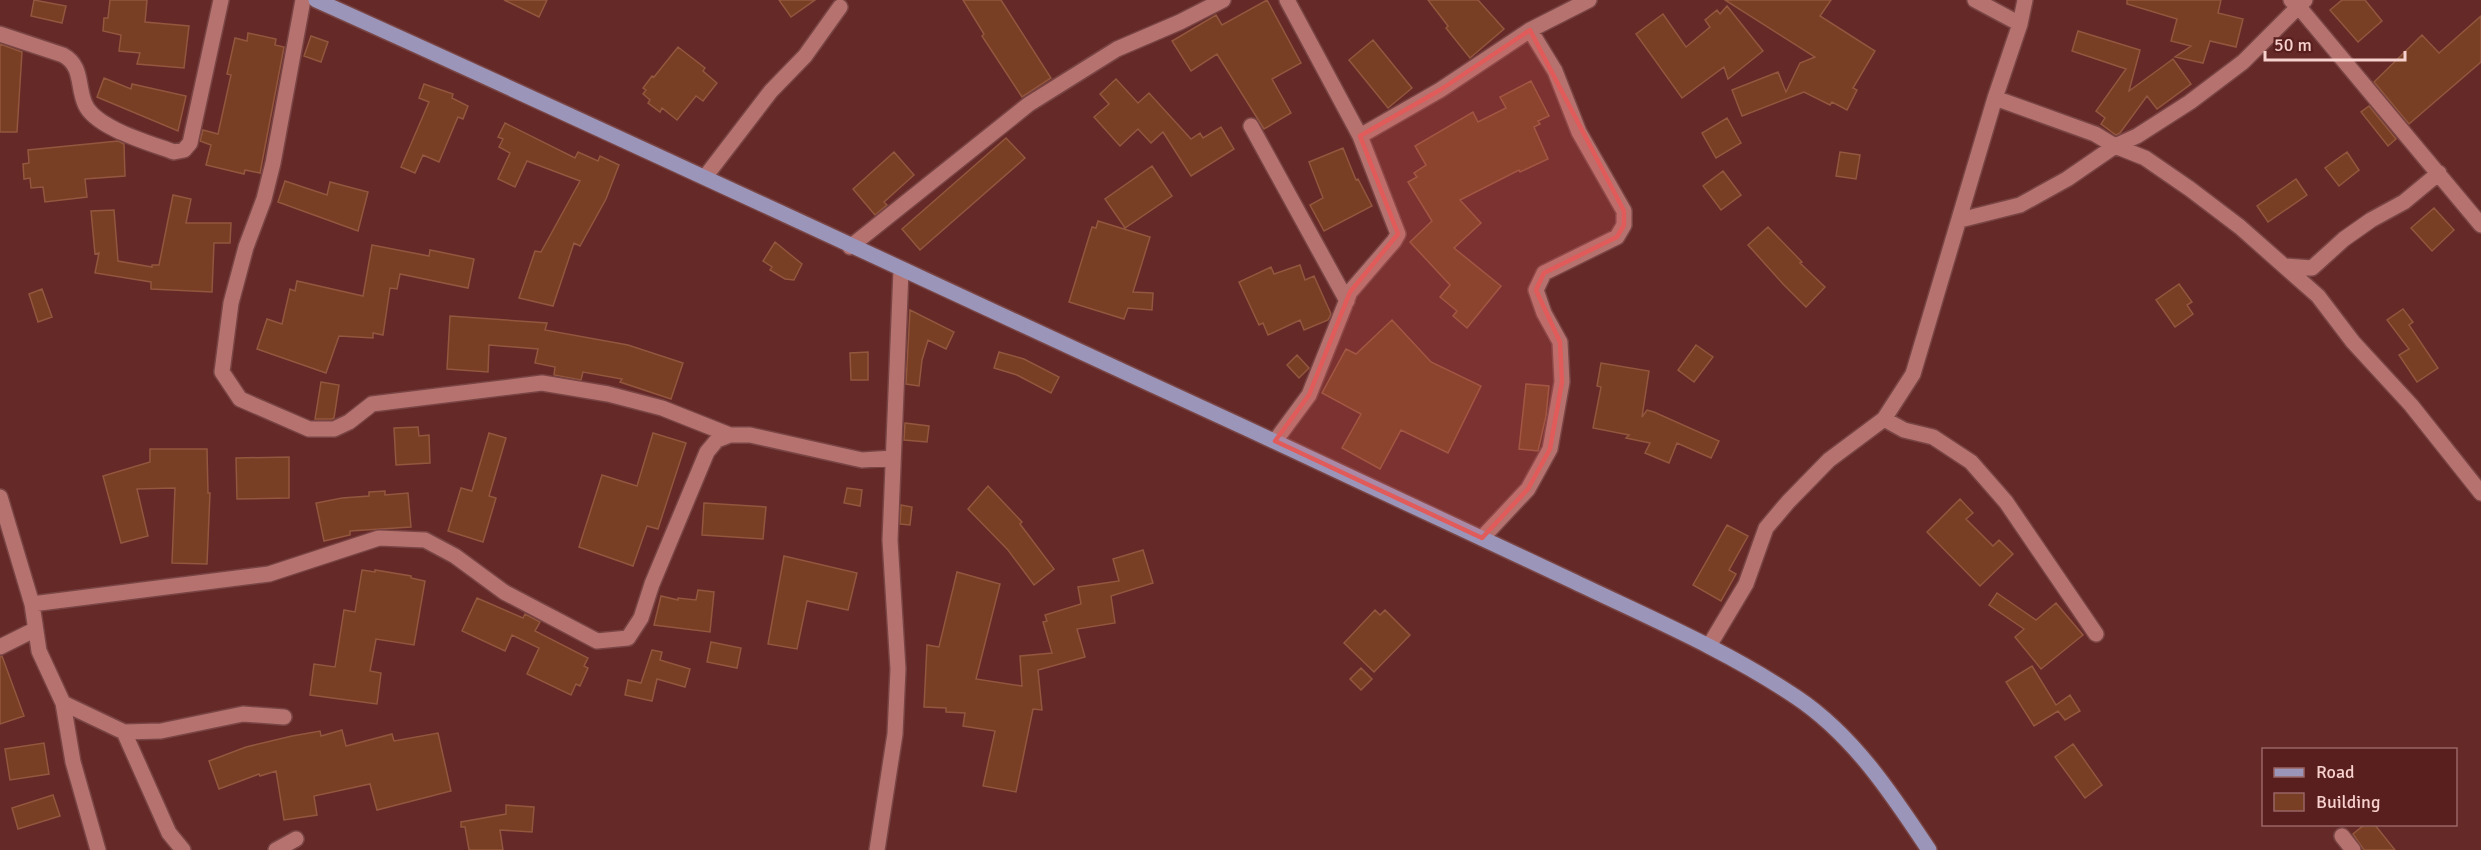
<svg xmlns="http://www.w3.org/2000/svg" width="2481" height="850" viewBox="0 0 2481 850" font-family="Signika,sans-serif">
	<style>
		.building { fill: #793f25; stroke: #92573e; stroke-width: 1.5 }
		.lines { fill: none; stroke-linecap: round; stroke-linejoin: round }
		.minor-casing { stroke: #784544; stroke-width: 18 }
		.major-casing { stroke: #784544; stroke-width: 18 }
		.minor { stroke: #b6726e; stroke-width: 15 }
		.major { stroke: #9c95ba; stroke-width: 15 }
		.marked { fill: #e05b5a; fill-opacity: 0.2; stroke: #e05b5a; stroke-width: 4.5; stroke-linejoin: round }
	</style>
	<rect width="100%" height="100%" fill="#652928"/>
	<path class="building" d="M34 0 66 6 62 23 31 16Z
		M110 0H147L145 22 189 26 184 68 137 64 140 53 119 51 121 35 103 31 104 18H108Z
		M504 0H547L539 17Z
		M779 0H815L791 17Z
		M963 0H1001L1051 78 1022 97 982 36 984 34Z
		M1267 0 1301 63 1272 79 1291 113 1264 129 1217 54 1191 71 1172 41 1216 15 1222 25Z
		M1428 0H1478L1504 29 1470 58 1446 28 1448 26Z
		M1725 0H1831L1820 16 1875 51 1853 88 1857 90 1847 110 1832 102 1830 105 1804 92 1742 116 1732 90 1778 72 1786 92 1800 63 1815 57Z
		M2127 0H2221L2218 13 2243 19 2236 47 2210 41 2203 63 2175 57 2191 46 2171 41 2177 19 2127 4Z
		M2342 0H2365L2382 21 2358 42 2330 10Z
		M1727 6 1763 51 1728 79 1724 67 1682 98 1636 34 1663 14 1686 47 1710 27 1705 20 1717 10 1720 14Z
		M2481 16V62L2409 124 2374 82 2422 35 2439 53Z
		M2078 31 2140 50 2129 91 2173 59 2191 84 2157 109 2147 96 2120 133 2116 135 2101 124 2105 118 2096 111 2126 69 2072 51Z
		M248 33 276 39 275 45 284 47 260 173 245 170 244 174 206 165 211 145 200 141 203 130 218 134 231 75 227 74 235 38 247 41Z
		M311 36 328 42 321 62 304 56Z
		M1373 40 1412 88 1388 108 1349 60Z
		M0 44 22 52 17 132H0Z
		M678 47 705 68 703 71 717 83 703 101 696 96 677 120 662 108 660 112 648 103 650 100 643 94 646 90 643 88 652 76 654 77Z
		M104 78 131 89 132 84 186 96 178 131 97 97Z
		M1116 79 1138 103 1149 93 1191 139 1200 133 1203 138 1221 127 1234 149 1191 176 1163 132 1151 143 1138 129 1120 146 1094 117 1109 104 1100 94Z
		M1531 81 1549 116 1538 121 1540 124 1534 127 1548 159 1520 172 1519 170 1460 200 1481 223 1454 248 1501 286 1467 328 1453 316 1457 311 1440 297 1450 285 1410 242 1432 221 1408 182 1417 177 1414 173 1426 165 1415 146 1473 112 1478 122 1506 108 1500 97Z
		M424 84 453 94 452 98 468 106 463 119 458 117 439 162 423 155 415 173 401 167 429 102 419 98Z
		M2369 106 2396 139 2388 146 2361 112Z
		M1727 118 1741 143 1716 158 1702 133Z
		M505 123 575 158 578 152 598 161 600 156 619 165 606 199 580 246 574 243 553 306 519 298 535 251 541 252 580 181 527 161 515 187 498 179 510 153 499 147 503 139 498 137Z
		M1006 138 1025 158 920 250 902 229Z
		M118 141 124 144 125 176 85 179 87 197 45 202 43 187 31 188 30 178 24 179 23 164 29 163 28 150Z
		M1343 148 1356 180 1358 179 1372 206 1324 231 1310 205 1323 198 1309 162Z
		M894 152 914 175 884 202 887 205 875 215 853 189Z
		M1840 152 1860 155 1856 179 1836 176Z
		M2347 152 2359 170 2339 186 2325 168Z
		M1152 166 1172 196 1125 228 1105 199Z
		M1723 171 1741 195 1721 210 1703 186Z
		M2296 179 2307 195 2268 222 2257 206Z
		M285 181 327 195 330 182 368 192 358 231 278 202Z
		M173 195 191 199 186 223H231L230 243H214L212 292 151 289V282L95 273 99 253 95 254 91 211 114 210 118 261 152 267V265H159Z
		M2434 208 2454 230 2432 251 2411 228Z
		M1098 221 1150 237 1133 292 1153 293 1152 310 1128 308 1124 319 1069 302 1092 227 1096 228Z
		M1768 227 1802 262 1800 263 1825 287 1806 307 1783 284 1748 245Z
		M775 242 802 264 794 280 785 279 770 270 772 267 763 261Z
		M372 245 429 256 430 250 474 259 468 288 400 274 397 289 390 288 383 335 373 333V338L339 336 326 373 257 349 267 319 282 324 290 289 295 291 297 281 363 296Z
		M1300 265 1305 280 1314 276 1331 314 1328 320 1304 330 1300 320 1268 335 1263 323 1259 325 1239 282 1271 267 1274 274Z
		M2179 284 2192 302 2187 305 2193 314 2175 327 2156 300Z
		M42 289 52 317 38 322 29 294Z
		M2403 309 2413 322 2409 325 2438 368 2417 382 2399 355 2409 349 2387 320Z
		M910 310 954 332 946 349 928 340 922 360 919 386 906 384Z
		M450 316 547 323 545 330 628 345 683 363 671 399 620 382 622 379 583 372 581 380 554 375 555 367 535 363 538 349 489 345 488 372 447 369Z
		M1392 320 1431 362 1481 386 1448 453 1401 430 1380 469 1342 448 1361 414 1322 393 1346 349 1356 354Z
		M1696 345 1713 357 1694 382 1678 370Z
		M868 352V380H851L850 353Z
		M999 352 1024 359 1059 377 1051 393 1017 375 994 368Z
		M1297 355 1309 368 1299 378 1287 365Z
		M1601 363 1649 371 1642 417 1647 410 1654 412 1719 441 1711 458 1677 443 1669 463 1645 453 1650 443 1626 438 1629 435 1593 428 1601 387 1597 386Z
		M321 382 339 385 334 418 332 419H315Z
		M1526 384 1549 386 1546 416 1538 451 1519 449Z
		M905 423 929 426 927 442 904 440Z
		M418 427 419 436 429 435 430 463 396 465 394 428Z
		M489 433 506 438 489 496 496 498 483 542 448 531 461 488 472 491Z
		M653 433 686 443 658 529 647 526 633 566 579 547 602 475 637 486Z
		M150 449H207L208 493H210L207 564 172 563 175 488 137 489 148 536 121 543 103 476 150 462Z
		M289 457V498L237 499 236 458Z
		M988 486 1022 522 1020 524 1054 569 1034 585 1008 550 968 509Z
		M847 488 862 490 860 506 844 503Z
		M385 491V495L408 493 411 527 350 531V535L324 541 316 503 342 498 369 496V492Z
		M1960 499 1973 513 1966 519 1993 546 1999 540 2013 554 1980 586 1927 532Z
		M704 503 766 507 763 539 702 535Z
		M901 505 912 507 910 525 900 524Z
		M1727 525 1748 536 1729 570 1736 574 1721 601 1693 585Z
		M1143 550 1153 583 1111 596 1115 623 1077 629 1085 657 1038 670 1042 710 1033 709 1016 792 983 786 995 731 963 726 965 713 946 712V708L924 707 927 645 939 647 957 572 1000 584 976 679 1022 686 1020 656 1052 653 1043 622 1047 621 1045 615 1081 604 1078 587 1119 581 1113 559Z
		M784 556 857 573 848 610 807 601 797 649 768 644Z
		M362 570 375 572V570L411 576V578L425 581 414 645 376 639 370 671 381 673 377 704 310 695 314 664 335 667 344 610 355 612Z
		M698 590 714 592 710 632 654 625 661 596 678 600V598L696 600Z
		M1997 593 2036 620 2056 603 2083 635 2041 669 2015 637 2024 629 1989 605Z
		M477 598 523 618 525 614 540 622 535 631 588 658 584 666 588 668 580 686 576 684 571 695 527 674 539 648 512 635 505 651 462 631Z
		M1375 610 1380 615 1385 610 1410 635 1374 672 1344 643Z
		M711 642 741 648 737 668 707 662Z
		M652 650 662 652 660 660 690 669 685 687 657 679 652 701 625 695 628 680 641 683Z
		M2 656 24 716 0 724V657Z
		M2032 666 2056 705 2070 695 2080 711 2065 720 2058 711 2034 726 2006 682Z
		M1361 668 1372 679 1361 690 1350 679Z
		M342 730 346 746 392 734 394 741 438 733 451 791 377 810 370 784 314 796 317 815 284 820 276 771 260 776 259 774 219 789 209 761 246 747 292 736 320 731 321 736Z
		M44 743 49 774 10 780 5 749Z
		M2073 744 2102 785 2085 798 2055 757Z
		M53 795 60 816 18 829 12 808Z
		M506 805 534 807 532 832 500 830 503 850H469L465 827H461V822L506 814Z
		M2364 825H2375L2395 850H2364L2353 834Z"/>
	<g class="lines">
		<g class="minor-casing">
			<path id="minor" d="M303 0 273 163 264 199 246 247 231 303 222 372 240 399 309 429H334L349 422 372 404 542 383 608 394 662 408 730 435
				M1975 0 2020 24
				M2291 0 2299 7 2481 225
				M0 34 63 55C83 66 77 86 85 104 95 128 150 143 174 152L184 150 190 143 221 0
				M1995 98 2095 134 2115 146 2145 158 2190 189 2240 227 2318 296 2353 342 2411 405 2481 493
				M1251 126 1347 301
				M1360 136 1440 90 1530 30 1589 0
				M705 177 771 91 805 56 840 7
				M1960 220 2020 205 2067 179 2115 146 2137 136 2190 102 2243 62 2305 0
				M850 247 1029 104 1117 49 1180 22 1223 0
				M2284 266 2312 268 2344 239 2371 220 2404 202 2439 173
				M1884 419 1904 430 1933 437 1971 462 2006 502 2096 634
				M1275 441 1309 395 1350 292 1394 241 1398 234 1360 136 1287 0
				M0 497 32 604 39 651 63 703 73 762 98 850
				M1482 538 1528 489 1550 449 1562 382 1560 342 1544 313 1536 290 1544 273 1617 237 1624 225V211L1579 132 1555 71 1530 30
				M32 604 269 574 379 538 425 540 455 556 504 592 597 641 628 638 641 618 652 584 707 452 717 440 730 435H750L862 460 893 458
				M1709 646 1746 584 1766 528 1788 502 1829 460 1884 419 1913 374 1995 98 2020 24 2025 0
				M0 647 34 630
				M63 703 124 732 161 731 243 714 284 717
				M124 732 169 833 183 850
				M2342 836 2353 850
				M276 850 296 839
				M877 850 895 734 898 669 890 540 901 270"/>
		</g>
		<g class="major-casing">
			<path id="major" d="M316 0C628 140 937 286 1248 429 1358 480 1466 531 1575 582 1650 618 1728 651 1796 697 1853 735 1892 794 1929 850"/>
		</g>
		<use href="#minor" class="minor"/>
		<use href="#major" class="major"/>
	</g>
	<path class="marked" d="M1530 30 1624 211V225L1617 237 1544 273 1536 290 1560 342 1562 382 1550 449 1528 489 1482 538 1275 441 1309 395 1350 292 1398 234 1360 136 1440 90Z"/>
	<rect x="2262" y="748" width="195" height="78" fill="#591f1e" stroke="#986664" stroke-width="1.5"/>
	<rect x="2274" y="768" width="30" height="9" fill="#9c95ba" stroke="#986664" stroke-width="1.5"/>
	<text x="2316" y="778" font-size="18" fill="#f7d1ce">Road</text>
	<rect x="2274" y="793" width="30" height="18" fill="#793f25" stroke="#986664" stroke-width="1.5"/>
	<text x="2316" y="808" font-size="18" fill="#f7d1ce">Building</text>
	<path d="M2265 51v9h140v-9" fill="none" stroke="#f7d1ce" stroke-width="3"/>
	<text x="2274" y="51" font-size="18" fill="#f7d1ce" stroke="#591f1e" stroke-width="4.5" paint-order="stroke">50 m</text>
</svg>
